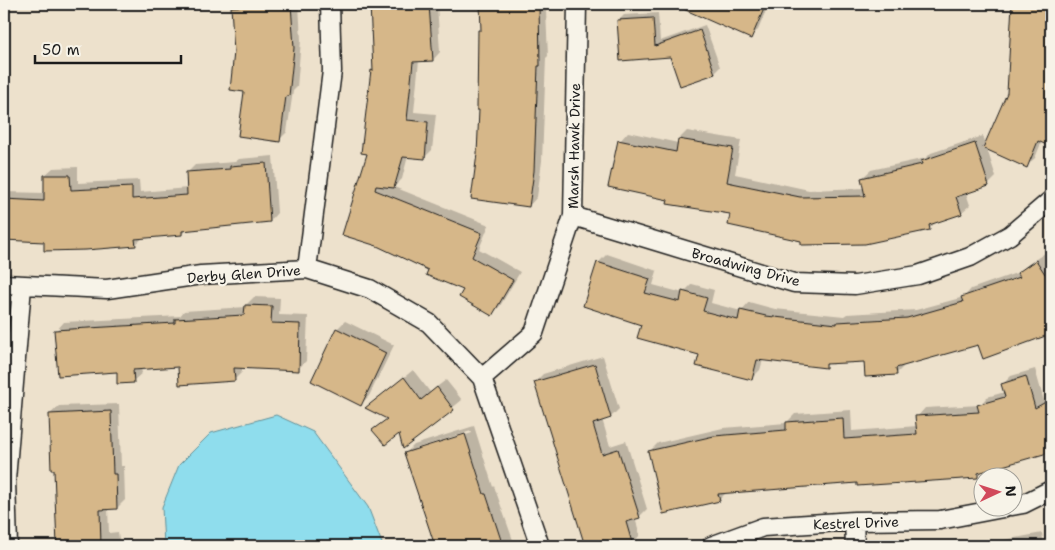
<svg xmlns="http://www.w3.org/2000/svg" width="1055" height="550" viewBox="0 0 1055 550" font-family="'Shantell Sans',sans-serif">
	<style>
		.water { fill: #8fdded; stroke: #619099 }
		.shadow { fill: #0003; fill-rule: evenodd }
		.building { fill: #d6b789; stroke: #1c1c1c }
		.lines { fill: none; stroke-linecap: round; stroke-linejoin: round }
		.street-casing { stroke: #1c1c1c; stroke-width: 21 }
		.street { stroke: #f7f3e8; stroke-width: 18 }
		.labels { text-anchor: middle; stroke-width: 4.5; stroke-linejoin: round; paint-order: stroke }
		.street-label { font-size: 14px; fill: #1c1c1c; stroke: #f7f3e8 }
	</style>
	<rect width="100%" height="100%" fill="#ede1cc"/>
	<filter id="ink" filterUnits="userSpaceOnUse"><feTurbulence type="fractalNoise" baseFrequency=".02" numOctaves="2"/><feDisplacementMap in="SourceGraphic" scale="10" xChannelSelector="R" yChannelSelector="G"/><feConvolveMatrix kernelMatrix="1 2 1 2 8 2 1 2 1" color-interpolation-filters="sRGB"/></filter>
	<g filter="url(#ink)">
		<path class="water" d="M276 415 313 432 368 507 383 546H164L162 507 179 465 211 433Z"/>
		<path class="shadow" d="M231 4H299L301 40 297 87 293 91 287 132 279 140 245 90 235 52Z
			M370 4H437L440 52 433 60H419L414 112 436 114 432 150 424 158 408 156 402 179 394 187 489 225 479 249 520 272 500 306 492 314 465 289 430 270 378 245 369 153 372 71 374 68Z
			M481 4H548V9L546 11 548 56 546 58 542 161 537 197 529 206 478 154 480 109 479 30 483 27Z
			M702 4H769L758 30 750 37 698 14Z
			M1013 4H1051V146L1042 141 1035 158 1026 166 987 149 996 177 988 185 966 193 970 205 961 213 937 221 930 228 802 240 732 213 669 199 620 141 628 132 678 143 679 139 687 131 741 140 735 174 809 190 865 188 862 178 871 170 926 158 931 153 983 136 986 145 1009 93Z
			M658 13 660 41 705 25 720 67 714 73 671 56 621 60 618 21 624 15Z
			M273 156 277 213 270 221 187 229 182 234 144 237 135 245 4 239V192L45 193V175L53 168 78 167V183L139 180 140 192 188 188 187 173 195 165 235 162 239 159Z
			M1045 253 1051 263V325L1044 330 979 343 904 366 896 374 865 360 829 362 825 367 763 360 760 370 752 378 642 325 584 305 599 262 607 254 657 271 653 285 683 293 692 284 714 290 711 303 741 311 749 302 775 309 844 316 847 314 916 310 964 297 971 289 1019 272 1027 265Z
			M254 297 280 298 279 315 308 316 306 361 298 369 242 367V372L234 380 179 366 141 368 142 373 133 381 56 331 64 322 180 316 184 311 246 307V305Z
			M345 321 394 345 369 396 361 404 337 329Z
			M603 356 619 409 611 417 602 419 610 446 626 441 647 509 639 517 635 518 640 535 632 544 623 546H586L535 382 543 374Z
			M1035 369 1044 401 1051 397V449L1045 452 984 469 977 476 858 482 727 492 719 500 650 451 658 443 723 428 786 423 795 414 851 410 852 431 917 426V417L925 408 980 405 987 397 1005 392 1003 384 1011 376Z
			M413 370 430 392 446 380 462 400 404 447 399 432 374 431 388 418 367 408Z
			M119 404 121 466H124L125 500 117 508H108L109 533 118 532 120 546H51L58 540 55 469 50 414 59 406Z
			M474 426 493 487 494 486 515 546H436L406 453 414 445ZM471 431 472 433 414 451V449Z
			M1042 533 1044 546 1051 543V546H935L977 543V545Z"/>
		<path class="building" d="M291 4 294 48 289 96H286L280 142 238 136 244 92 230 90 234 52 231 7Z
			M370 4H429L433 61 413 62 407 120 428 122 425 159 403 157 394 188 376 186 375 190 482 233 472 257 513 280 492 316 459 297 463 290 426 275 428 270 377 246 342 235 367 154 361 153 371 70 373 71Z
			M480 4H539L540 66H538L534 171 529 207 471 199 477 154 479 110H477L478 30H481Z
			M672 4H766L751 39Z
			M1012 4H1051V147L1038 141 1027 168 983 148 1007 93Z
			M653 18 655 46 700 30 715 74 680 86 670 57 620 61 617 20Z
			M678 139 733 148 727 182 800 197 865 196 861 178 922 164 921 161 975 143 989 186 956 197 962 214 929 225 930 230 865 244 801 245V241L728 225 730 214 667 204 668 200 608 187 618 140 676 152Z
			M266 163 270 222 182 231V235L135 239 136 246 86 250 44 251V242L4 240V199L44 201V175H70L71 190 132 187V199L187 195 186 172 230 169V166Z
			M1036 260 1045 274 1051 270V334L983 359 978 345 896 368 897 375 865 377 864 362 826 364V368L757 360 752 380 696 366 699 355 637 338 641 325 583 306 597 262 650 279 645 293 680 302 682 291 707 298 703 311 738 320 740 310 766 316 837 324V322L907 318 963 302 961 297 1020 277 1017 273Z
			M245 305 272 306 271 323 300 324 299 371 234 368 235 381 179 385 178 367 133 370 134 383 117 384V372L58 376 54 330 175 323V319L244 315Z
			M336 328 386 353 361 406 311 381Z
			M595 364 611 418 593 424 602 454 618 449 640 518 626 522 633 546H585L534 382Z
			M1026 376 1035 408 1051 399V452L978 473V478L857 486V483L718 494 720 501 663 514 648 451 714 436 786 430V422L843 418 844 439 917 434 915 416 979 412 977 405 1005 397 1001 384Z
			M404 377 421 400 437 387 454 410 403 449 399 434 385 445 372 430 387 419 365 408Z
			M111 411 113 474H116L117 509 100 510 101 546H57L54 470H51L49 414Z
			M465 434 484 494H486L503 546H435L404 453Z"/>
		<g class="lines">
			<g class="street-casing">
				<path id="street" d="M573 216 794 283 855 285 918 275 970 257 1010 235 1051 200
					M307 269 332 71 330 4
					M4 284 107 289 201 275 307 269 370 289 429 323 482 378 540 546
					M482 378 534 333 573 216 577 4
					M1012 506 1023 504 1051 490
					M854 521 855 546
					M8 546 6 480 22 286
					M711 546 763 527 854 521 940 520 1003 508"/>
			</g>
			<use href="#street" class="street"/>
		</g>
	</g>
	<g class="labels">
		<g class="street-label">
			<text transform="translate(574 146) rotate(-89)" y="5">Marsh Hawk Drive</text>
			<text transform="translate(746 267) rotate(15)" y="5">Broadwing Drive</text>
			<text transform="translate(244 274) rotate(-4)" y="5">Derby Glen Drive</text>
			<text transform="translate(856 523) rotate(-2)" y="5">Kestrel Drive</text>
		</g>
	</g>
	<rect width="1055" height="550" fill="none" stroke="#f7f3e8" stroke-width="20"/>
	<rect x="10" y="10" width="1035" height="530" fill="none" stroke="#1c1c1c" stroke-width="2" filter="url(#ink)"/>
	<g transform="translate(998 492) rotate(86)"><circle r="24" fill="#f7f3e8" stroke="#9f9d96"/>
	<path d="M0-4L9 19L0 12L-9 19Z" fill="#d1495b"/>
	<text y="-8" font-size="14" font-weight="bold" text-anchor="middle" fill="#1c1c1c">N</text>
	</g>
	<path d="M35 55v8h146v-8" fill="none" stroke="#1c1c1c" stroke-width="2.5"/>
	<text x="42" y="55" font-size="15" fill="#1c1c1c" stroke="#f7f3e8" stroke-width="4" paint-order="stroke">50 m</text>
</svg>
